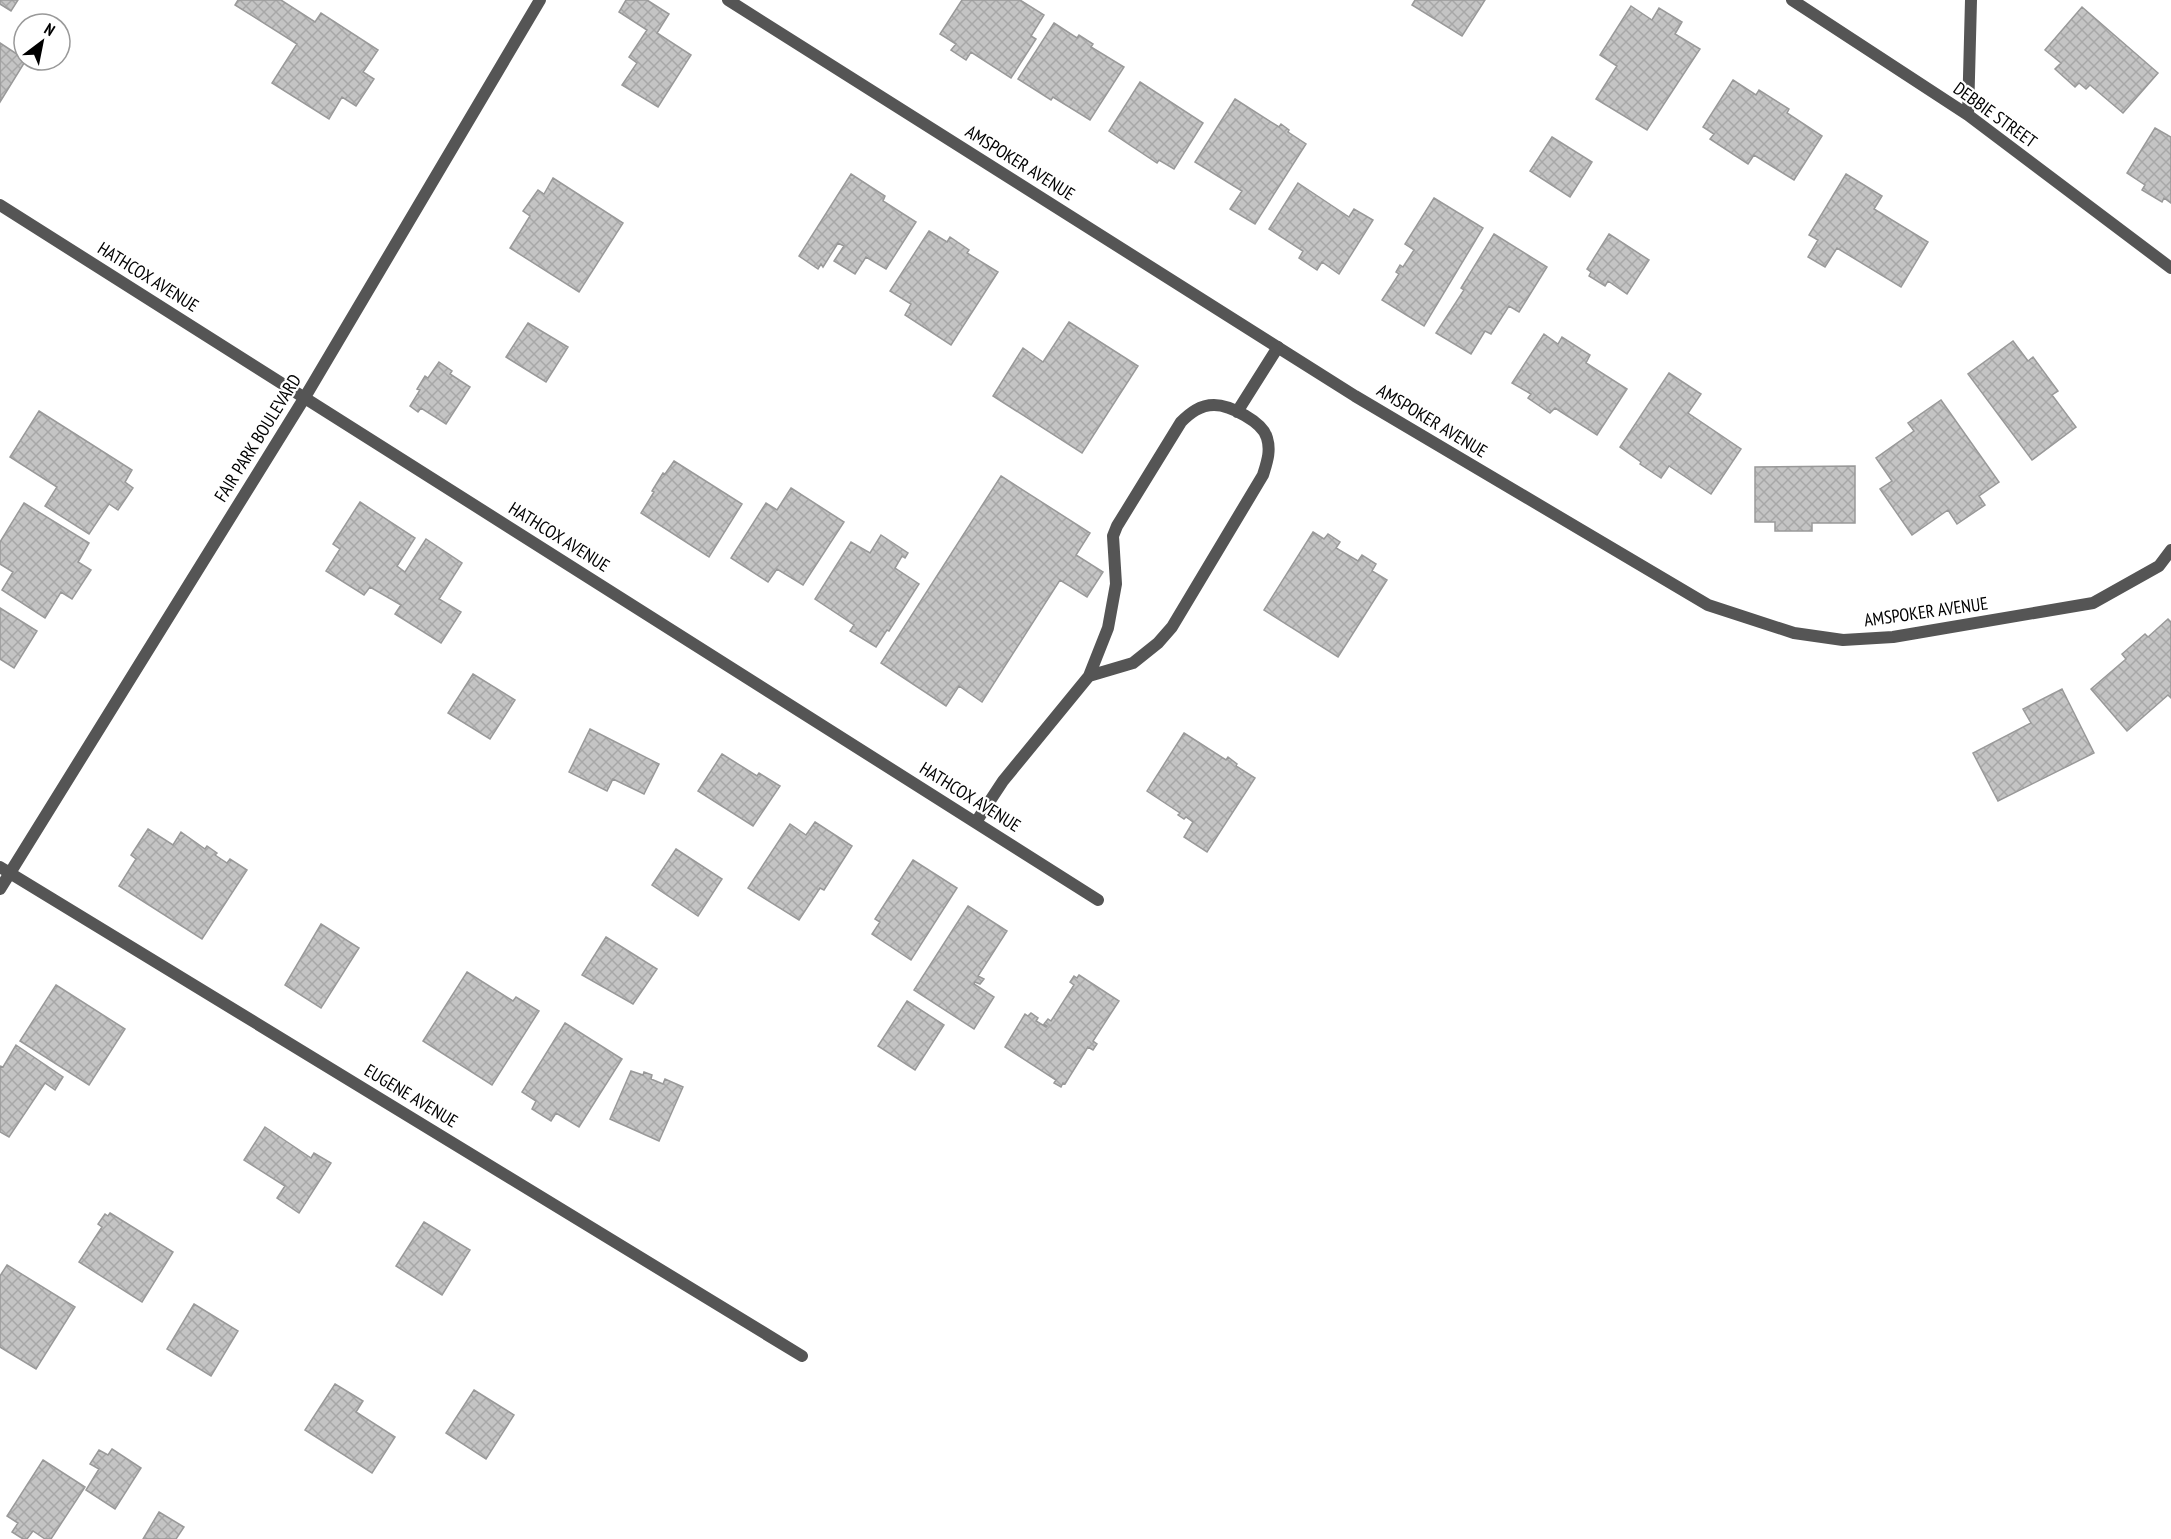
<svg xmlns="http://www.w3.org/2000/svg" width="2171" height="1539" viewBox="0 0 2171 1539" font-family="'PT Sans Narrow',sans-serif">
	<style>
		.building { fill: url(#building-cross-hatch); stroke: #999; stroke-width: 1.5 }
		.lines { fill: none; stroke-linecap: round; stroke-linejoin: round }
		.lane { stroke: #555; stroke-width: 12 }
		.street { stroke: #555; stroke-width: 12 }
		.labels { text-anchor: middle; stroke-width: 4.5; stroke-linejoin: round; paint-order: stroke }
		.street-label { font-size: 18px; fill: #000; stroke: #fff }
	</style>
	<defs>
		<pattern id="building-cross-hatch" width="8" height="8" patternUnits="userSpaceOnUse" patternTransform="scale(1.5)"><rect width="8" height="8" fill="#c4c4c4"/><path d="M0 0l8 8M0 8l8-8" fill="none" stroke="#a7a7a7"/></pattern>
	</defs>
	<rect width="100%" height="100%" fill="#fff"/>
	<path class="building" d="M0 0H18L11 11 0 4Z
		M238 0H281L315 22 321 13 378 50 363 72 374 79 356 106 342 97 329 119 272 83 297 44 235 5Z
		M626 0H647L669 14 657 33 691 55 658 107 622 85 637 63 629 57 647 30 619 12Z
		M962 0H1020L1044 15 1031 36 1036 39 1011 78 971 52 966 60 951 50 956 44 940 34Z
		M1415 0H1485L1462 36 1412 5Z
		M1631 6 1652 20 1659 8 1682 22 1675 34 1700 49 1647 130 1596 99 1617 66 1600 55Z
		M2082 7 2158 73 2123 113 2090 85 2086 89 2079 83 2075 87 2055 69 2061 63 2045 50Z
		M1054 23 1077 38 1079 35 1093 44 1091 47 1124 67 1090 120 1053 97 1051 100 1018 79Z
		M0 43 26 60 0 102Z
		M1733 80 1756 95 1759 90 1789 109 1787 113 1822 136 1794 180 1754 155 1748 164 1710 139 1714 134 1703 127Z
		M1140 82 1203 123 1174 169 1159 160 1157 163 1109 131Z
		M1235 99 1279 127 1281 124 1289 130 1288 132 1306 144 1255 224 1230 209 1242 191 1195 162Z
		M2155 128 2171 137V203L2164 198 2162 202 2142 190 2145 185 2127 173Z
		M1552 137 1592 162 1570 197 1530 171Z
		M851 174 885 196 883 201 916 222 886 269 866 257 855 274 834 261 844 246 838 243 823 267 821 264 818 269 799 256Z
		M1846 174 1882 196 1874 209 1928 242 1901 287 1837 248 1825 267 1808 257 1818 240 1809 235Z
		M553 178 623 223 579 292 510 248 530 216 523 211 538 190 544 194Z
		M1298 183 1349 217 1354 209 1373 220 1339 274 1322 262 1317 270 1299 258 1303 251 1269 229Z
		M1434 198 1483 228 1424 326 1382 300 1399 274 1396 272 1400 265 1403 267 1414 250 1405 244Z
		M929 231 947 242 950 237 969 250 967 253 998 272 951 345 905 315 911 304 890 291Z
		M1494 234 1547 267 1519 312 1509 306 1491 334 1485 331 1471 354 1436 333 1464 290 1461 288Z
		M1609 234 1649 260 1627 294 1608 281 1605 286 1589 276 1591 272 1587 269Z
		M1069 322 1138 366 1082 453 993 396 1023 348 1043 362Z
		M528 323 568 347 546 382 506 357Z
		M1544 334 1558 344 1562 337 1590 355 1586 363 1627 389 1597 435 1555 408 1550 413 1528 398 1531 394 1512 383Z
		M2013 341 2028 361 2033 357 2058 391 2052 395 2076 427 2032 460 1968 374Z
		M439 362 452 371 450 374 470 387 446 424 421 408 418 412 410 406 420 390 417 389 425 376 428 378Z
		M1669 373 1701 394 1688 413 1741 449 1711 494 1669 466 1661 478 1640 464 1641 462 1620 447Z
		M1941 400 1999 482 1979 496 1985 505 1957 524 1948 510 1912 535 1880 489 1892 481 1876 458 1914 431 1908 423Z
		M39 411 132 470 125 482 133 488 118 510 109 504 89 534 45 506 57 487 10 457Z
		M674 461 742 504 709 557 641 513 654 492 652 491 663 473 665 474Z
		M1855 466V523H1812V531H1775V522H1755V467Z
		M1001 476 1090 533 1076 555 1103 572 1087 597 1060 580 982 702 959 686 946 706 881 663Z
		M791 488 844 522 803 585 777 569 768 582 731 558 766 503 777 510Z
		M360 502 415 538 397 566 405 572 426 539 462 563 439 599 461 612 441 643 395 614 401 605 370 587 364 595 326 571 340 549 333 544Z
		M24 503 89 543 78 562 91 570 72 599 61 592 45 618 2 590 13 572 0 564V542Z
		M1313 532 1324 539 1328 534 1340 542 1336 548 1358 561 1362 555 1376 564 1372 571 1387 580 1338 657 1264 610Z
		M881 535 908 553 905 558 902 556 895 568 919 584 889 631 887 630 876 647 850 631 854 625 815 599 851 542 870 553Z
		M0 608 37 631 14 668 0 659Z
		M2168 619 2171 622V698L2168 695 2127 731 2091 689 2126 659 2122 654 2145 634 2148 637Z
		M473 674 515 700 490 739 448 713Z
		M2062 689 2094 753 1998 801 1973 753 2031 723 2023 709Z
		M590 729 659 764 644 794 613 779 607 791 569 772Z
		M1184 733 1226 760 1228 757 1237 764 1236 766 1255 778 1207 852 1184 837 1193 822 1186 817 1184 819 1178 815 1180 813 1147 791Z
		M722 754 757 776 759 773 780 786 753 826 698 791Z
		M815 822 852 846 824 890 820 888 799 920 748 888 790 824 806 835Z
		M148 829 173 845 181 832 205 849 207 846 217 853 215 855 227 863 230 859 247 870 202 939 119 886 136 859 131 855Z
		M676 849 722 879 698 916 652 885Z
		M913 860 957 888 911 960 872 934 880 922 875 919Z
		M968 906 1007 931 978 976 984 979 980 984 975 982 974 984 994 997 974 1029 914 990Z
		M321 924 359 948 321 1008 285 985Z
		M606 937 657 969 633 1004 582 975Z
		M467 972 513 1001 516 997 539 1011 492 1085 423 1041Z
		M1079 975 1119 1001 1093 1041 1097 1044 1093 1050 1088 1047 1065 1084 1063 1083 1061 1087 1054 1083 1056 1080 1005 1047 1025 1014 1028 1016 1031 1013 1038 1018 1036 1021 1046 1027 1047 1026 1044 1024 1048 1019 1051 1021 1074 985 1070 982 1074 976 1077 978Z
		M56 985 125 1029 89 1085 20 1041Z
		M907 1001 944 1025 915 1070 878 1046Z
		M565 1023 622 1059 579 1127 556 1113 551 1121 532 1109 536 1101 522 1092Z
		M16 1045 63 1077 55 1090 45 1083 9 1137 0 1132V1066L3 1067Z
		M631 1071 643 1075 644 1072 652 1075 651 1079 663 1084 665 1079 683 1087 659 1141 610 1119Z
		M265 1127 311 1158 314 1153 331 1163 299 1213 277 1198 285 1186 244 1160Z
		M110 1213 173 1252 142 1302 79 1262 102 1227 98 1224 105 1214 108 1216Z
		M424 1222 470 1250 442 1295 396 1266Z
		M7 1265 75 1307 36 1369 0 1347V1276Z
		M194 1304 238 1331 211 1376 167 1349Z
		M335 1384 363 1401 356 1412 395 1437 372 1473 305 1430Z
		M474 1390 514 1415 486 1459 446 1433Z
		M112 1449 141 1468 115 1509 86 1490 99 1469 90 1464 99 1450 108 1455Z
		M43 1460 85 1487 51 1539H45L33 1531 27 1539H23L12 1532 18 1523 7 1516Z
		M159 1512 184 1527 176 1539H143Z"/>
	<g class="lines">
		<path class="lane" d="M1237 412 1278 347
			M976 822 1003 781 1089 676 1108 628 1116 584 1113 536 1117 526 1181 422C1190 413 1200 405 1214 405 1230 405 1263 422 1267 438 1271 451 1267 462 1263 475L1172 627 1158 643 1133 663 1089 676"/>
		<path class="street" d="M728 0 1355 396 1708 605 1794 633 1843 640 1893 637 2093 603 2159 566 2171 550
			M1792 0 1968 115 2171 268
			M1968 115 1971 0
			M0 205 1098 900
			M0 867 802 1356
			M0 889 305 397 540 0"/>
	</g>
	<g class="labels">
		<g class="street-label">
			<text transform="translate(1995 115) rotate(36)" y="6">DEBBIE STREET</text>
			<text transform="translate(1020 163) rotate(32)" y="6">AMSPOKER AVENUE</text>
			<text transform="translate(148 277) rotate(32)" y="6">HATHCOX AVENUE</text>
			<text transform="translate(1432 421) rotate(31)" y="6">AMSPOKER AVENUE</text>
			<text transform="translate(258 438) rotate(-58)" y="6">FAIR PARK BOULEVARD</text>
			<text transform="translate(559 537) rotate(32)" y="6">HATHCOX AVENUE</text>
			<text transform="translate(1926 612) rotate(-8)" y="6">AMSPOKER AVENUE</text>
			<text transform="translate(970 797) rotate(32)" y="6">HATHCOX AVENUE</text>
			<text transform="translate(411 1096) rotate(31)" y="6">EUGENE AVENUE</text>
		</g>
	</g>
	<g transform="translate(42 42) rotate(32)"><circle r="28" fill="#ffffff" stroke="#999999" stroke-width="1.5"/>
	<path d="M0-4.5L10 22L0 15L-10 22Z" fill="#000000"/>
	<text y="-9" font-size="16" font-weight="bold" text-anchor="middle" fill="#000000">N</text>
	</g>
</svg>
